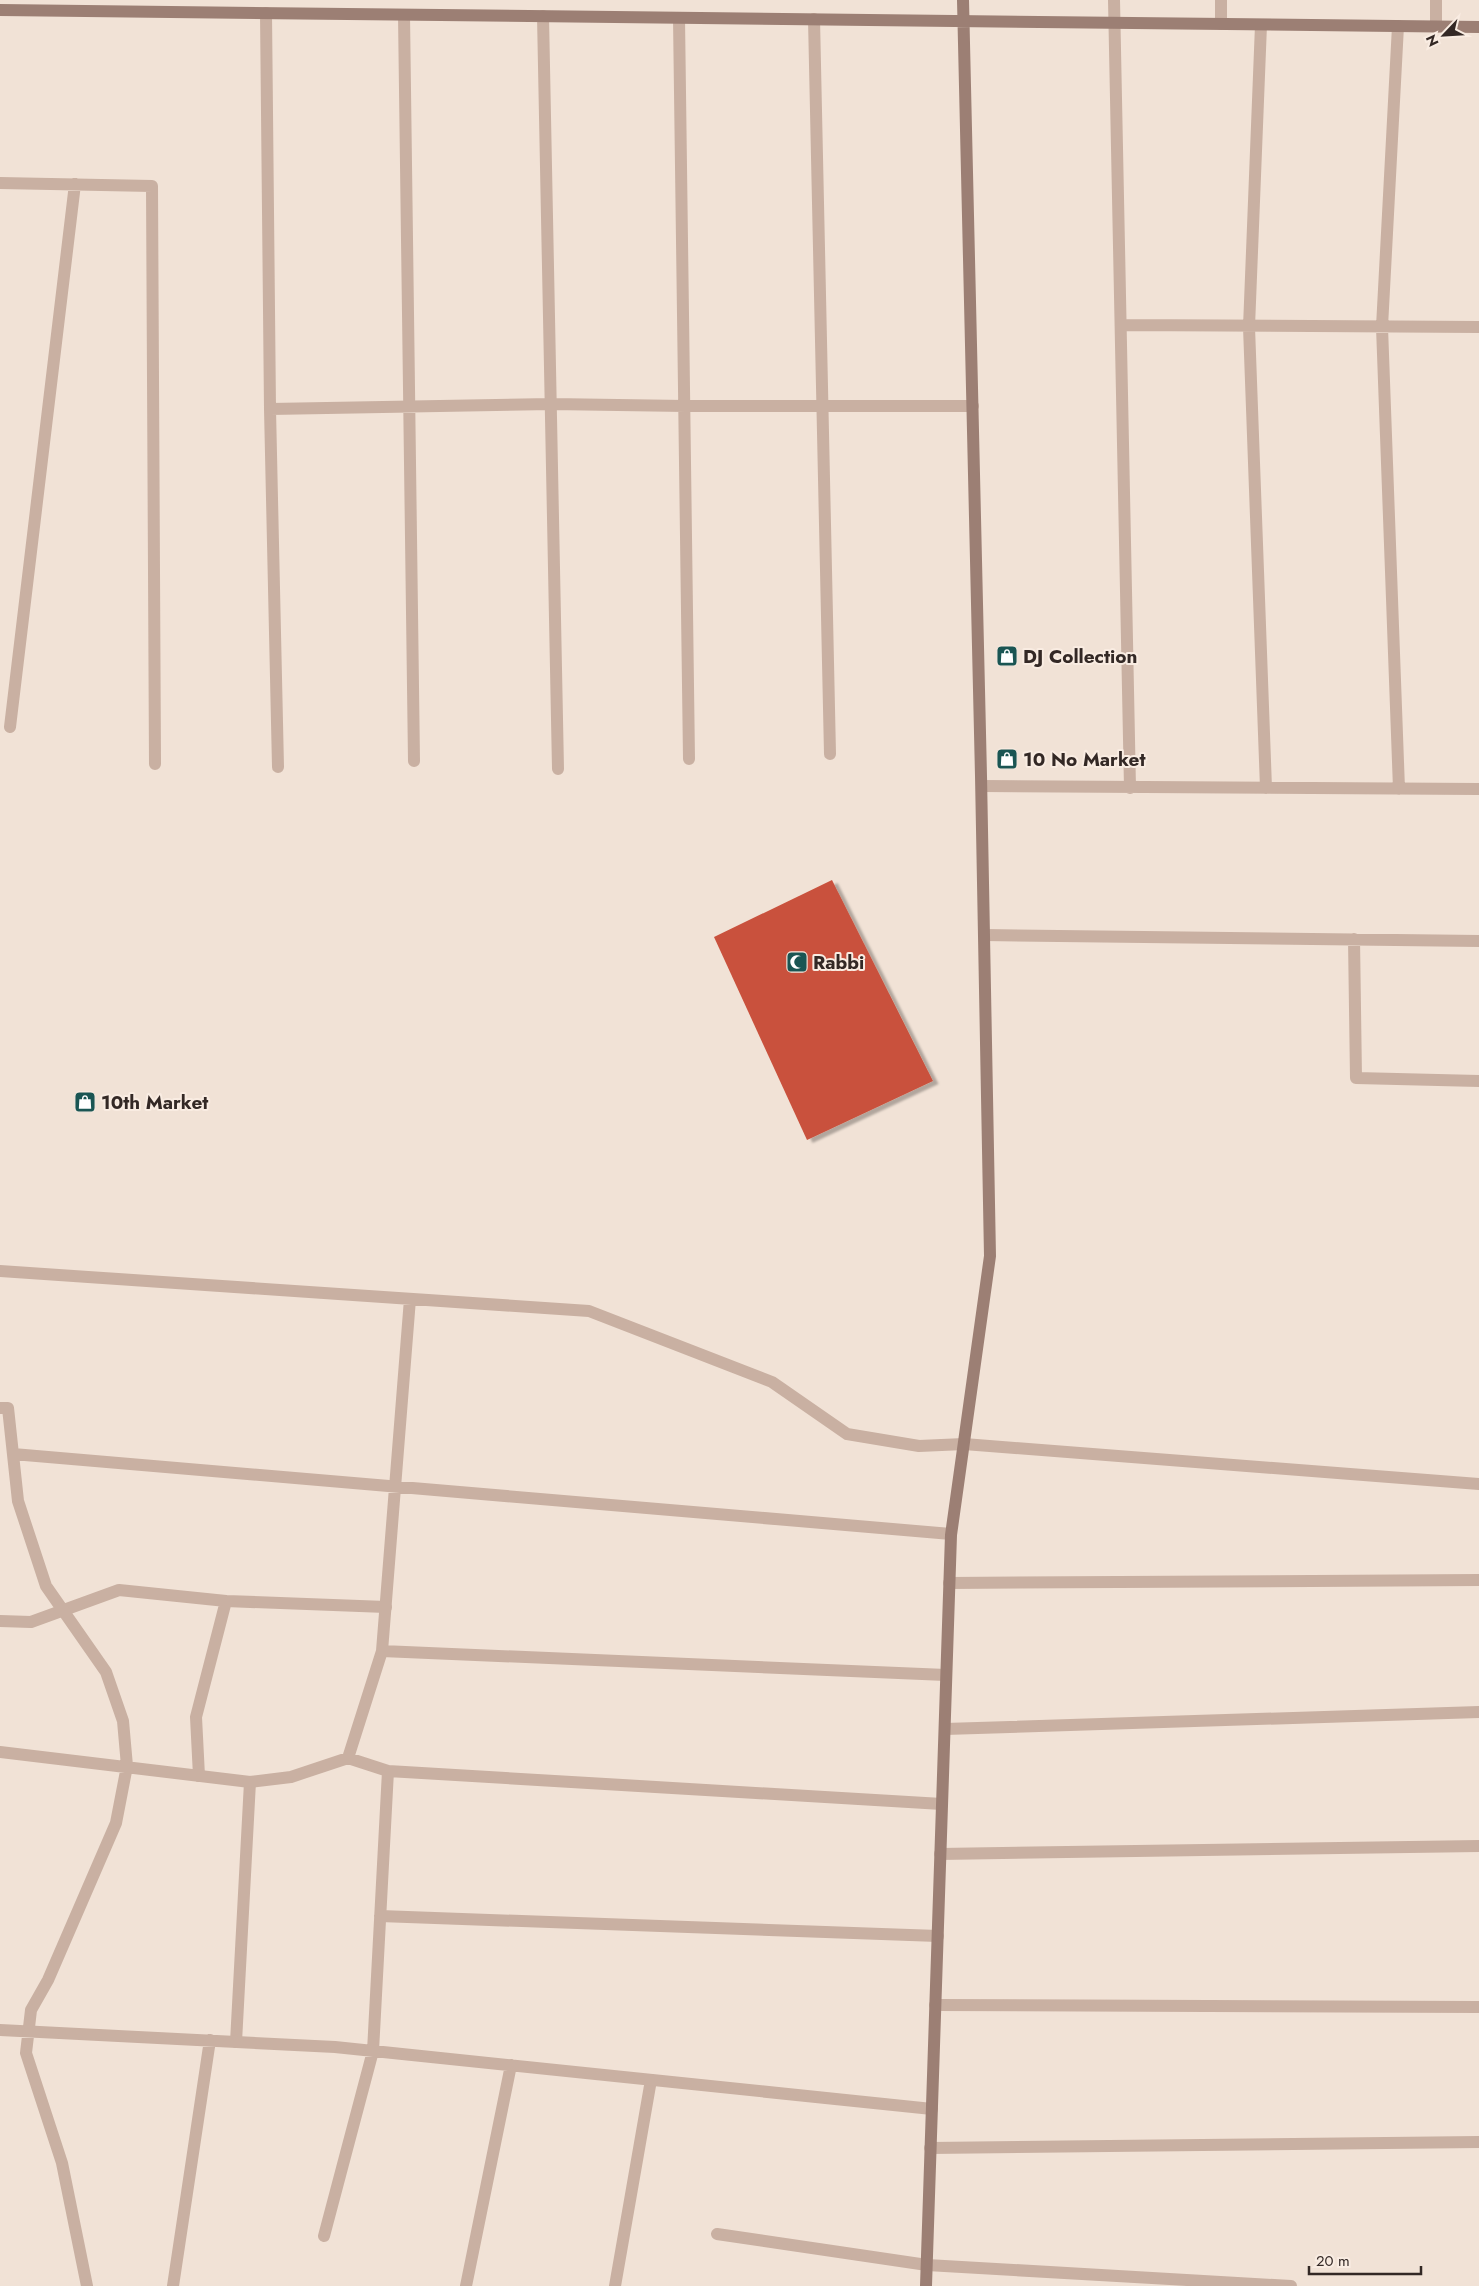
<svg xmlns="http://www.w3.org/2000/svg" width="1479" height="2286" viewBox="0 0 1479 2286" font-family="Jost,sans-serif">
	<style>
		.building { fill: #c9513c; filter: url(#shadow) }
		.lines { fill: none; stroke-linecap: round; stroke-linejoin: round }
		.lane { stroke: #c9b0a2; stroke-width: 12 }
		.street { stroke: #c9b0a2; stroke-width: 12 }
		.secondary { stroke: #9c7f74; stroke-width: 12 }
		.labels { text-anchor: middle; stroke-width: 4; stroke-linejoin: round; paint-order: stroke }
		.poi-label { font-size: 19px; font-weight: bold; fill: #332825; stroke: #f9ece2; text-anchor: start }
	</style>
	<defs>
		<filter id="shadow"><feDropShadow dx="5.5" dy="3" stdDeviation="1" flood-color="#0004"/></filter>
	</defs>
	<rect width="100%" height="100%" fill="#f1e2d6"/>
	<path class="building" d="M832 880 933 1081 807 1140 714 937Z"/>
	<g class="lines">
		<path class="lane" d="M1436 0V27
			M1221 24V0
			M0 1621 31 1622 119 1590 226 1601
			M199 1776 196 1717 226 1601 386 1607
			M236 2042 250 1782
			M615 2286 651 2080"/>
		<path class="street" d="M1114 0 1130 788
			M266 13 270 409 278 767
			M404 15 414 761
			M543 16 558 769
			M679 18 689 759
			M814 19 830 754
			M1261 25 1249 327 1266 788
			M1398 26 1382 327 1399 789
			M0 183 152 186 155 764
			M1121 325 1479 327
			M270 409 551 404 685 406H973
			M10 727 75 184
			M982 786 1479 789
			M984 935 1479 941
			M1354 939 1356 1078 1479 1081
			M0 1271 589 1311 772 1382 847 1434 919 1446 964 1444 1479 1484
			M0 1408H8L18 1501 46 1586 106 1672 123 1721 127 1766 116 1823 48 1980 31 2010 26 2053 62 2163 87 2286
			M13 1454 951 1534
			M949 1583 1479 1580
			M382 1651 946 1675
			M945 1729 1479 1712
			M0 1752 250 1782 291 1777 348 1758 388 1771 942 1804
			M348 1758 382 1651 410 1299
			M940 1854 1479 1846
			M380 1916 938 1936
			M935 2005 1479 2007
			M0 2030 335 2047 932 2109
			M930 2148 1479 2142
			M717 2234 927 2265 1291 2286
			M324 2236 373 2051 388 1771
			M173 2286 210 2040
			M466 2286 511 2065"/>
		<path class="secondary" d="M0 10 1479 27
			M926 2286 951 1535 990 1256 981 776 963 0"/>
	</g>
	<defs>
		<g id="shop-square" transform="scale(1.125)"><rect x="-9" y="-9" width="18" height="18" rx="4" fill="#1a5553" stroke="#f9ece2"/><path d="M-5-2.5h2.3a2.7 3.5 0 0 1 5.4 0H5L5.5 6h-11ZM-1.5-2.5h3a1.5 2.3 0 0 0-3 0Z" fill="#fff"/></g>
		<g id="mosque-square" transform="scale(1.125)"><rect x="-9" y="-9" width="18" height="18" rx="4" fill="#1a5553" stroke="#f9ece2"/><path d="M3.5-4.9A6 6 0 1 0 3.5 4.9A5 5 0 1 1 3.5-4.9Z" fill="#fff"/></g>
	</defs>
	<g fill-rule="evenodd">
		<use href="#shop-square" x="1007" y="656"/>
		<use href="#shop-square" x="1007" y="759"/>
		<use href="#mosque-square" x="797" y="962"/>
		<use href="#shop-square" x="85" y="1102"/>
	</g>
	<g class="labels">
		<g class="poi-label">
			<text x="1023" y="663">DJ Collection</text>
			<text x="1023" y="766">10 No Market</text>
			<text x="813" y="969">Rabbi</text>
			<text x="101" y="1109">10th Market</text>
		</g>
	</g>
	<g transform="translate(1444 35) rotate(245)" stroke="#f9ece2" stroke-width="4" paint-order="stroke">
	<path d="M0-4L9 19L0 12L-9 19Z" fill="#332825"/>
	<text y="-8" font-size="14" font-weight="bold" text-anchor="middle" fill="#332825">N</text>
	</g>
	<path d="M1309 2266v8h112v-8" fill="none" stroke="#332825" stroke-width="2.5"/>
	<text x="1316" y="2266" font-size="15" fill="#332825" stroke="#f9ece2" stroke-width="4" paint-order="stroke">20 m</text>
</svg>
